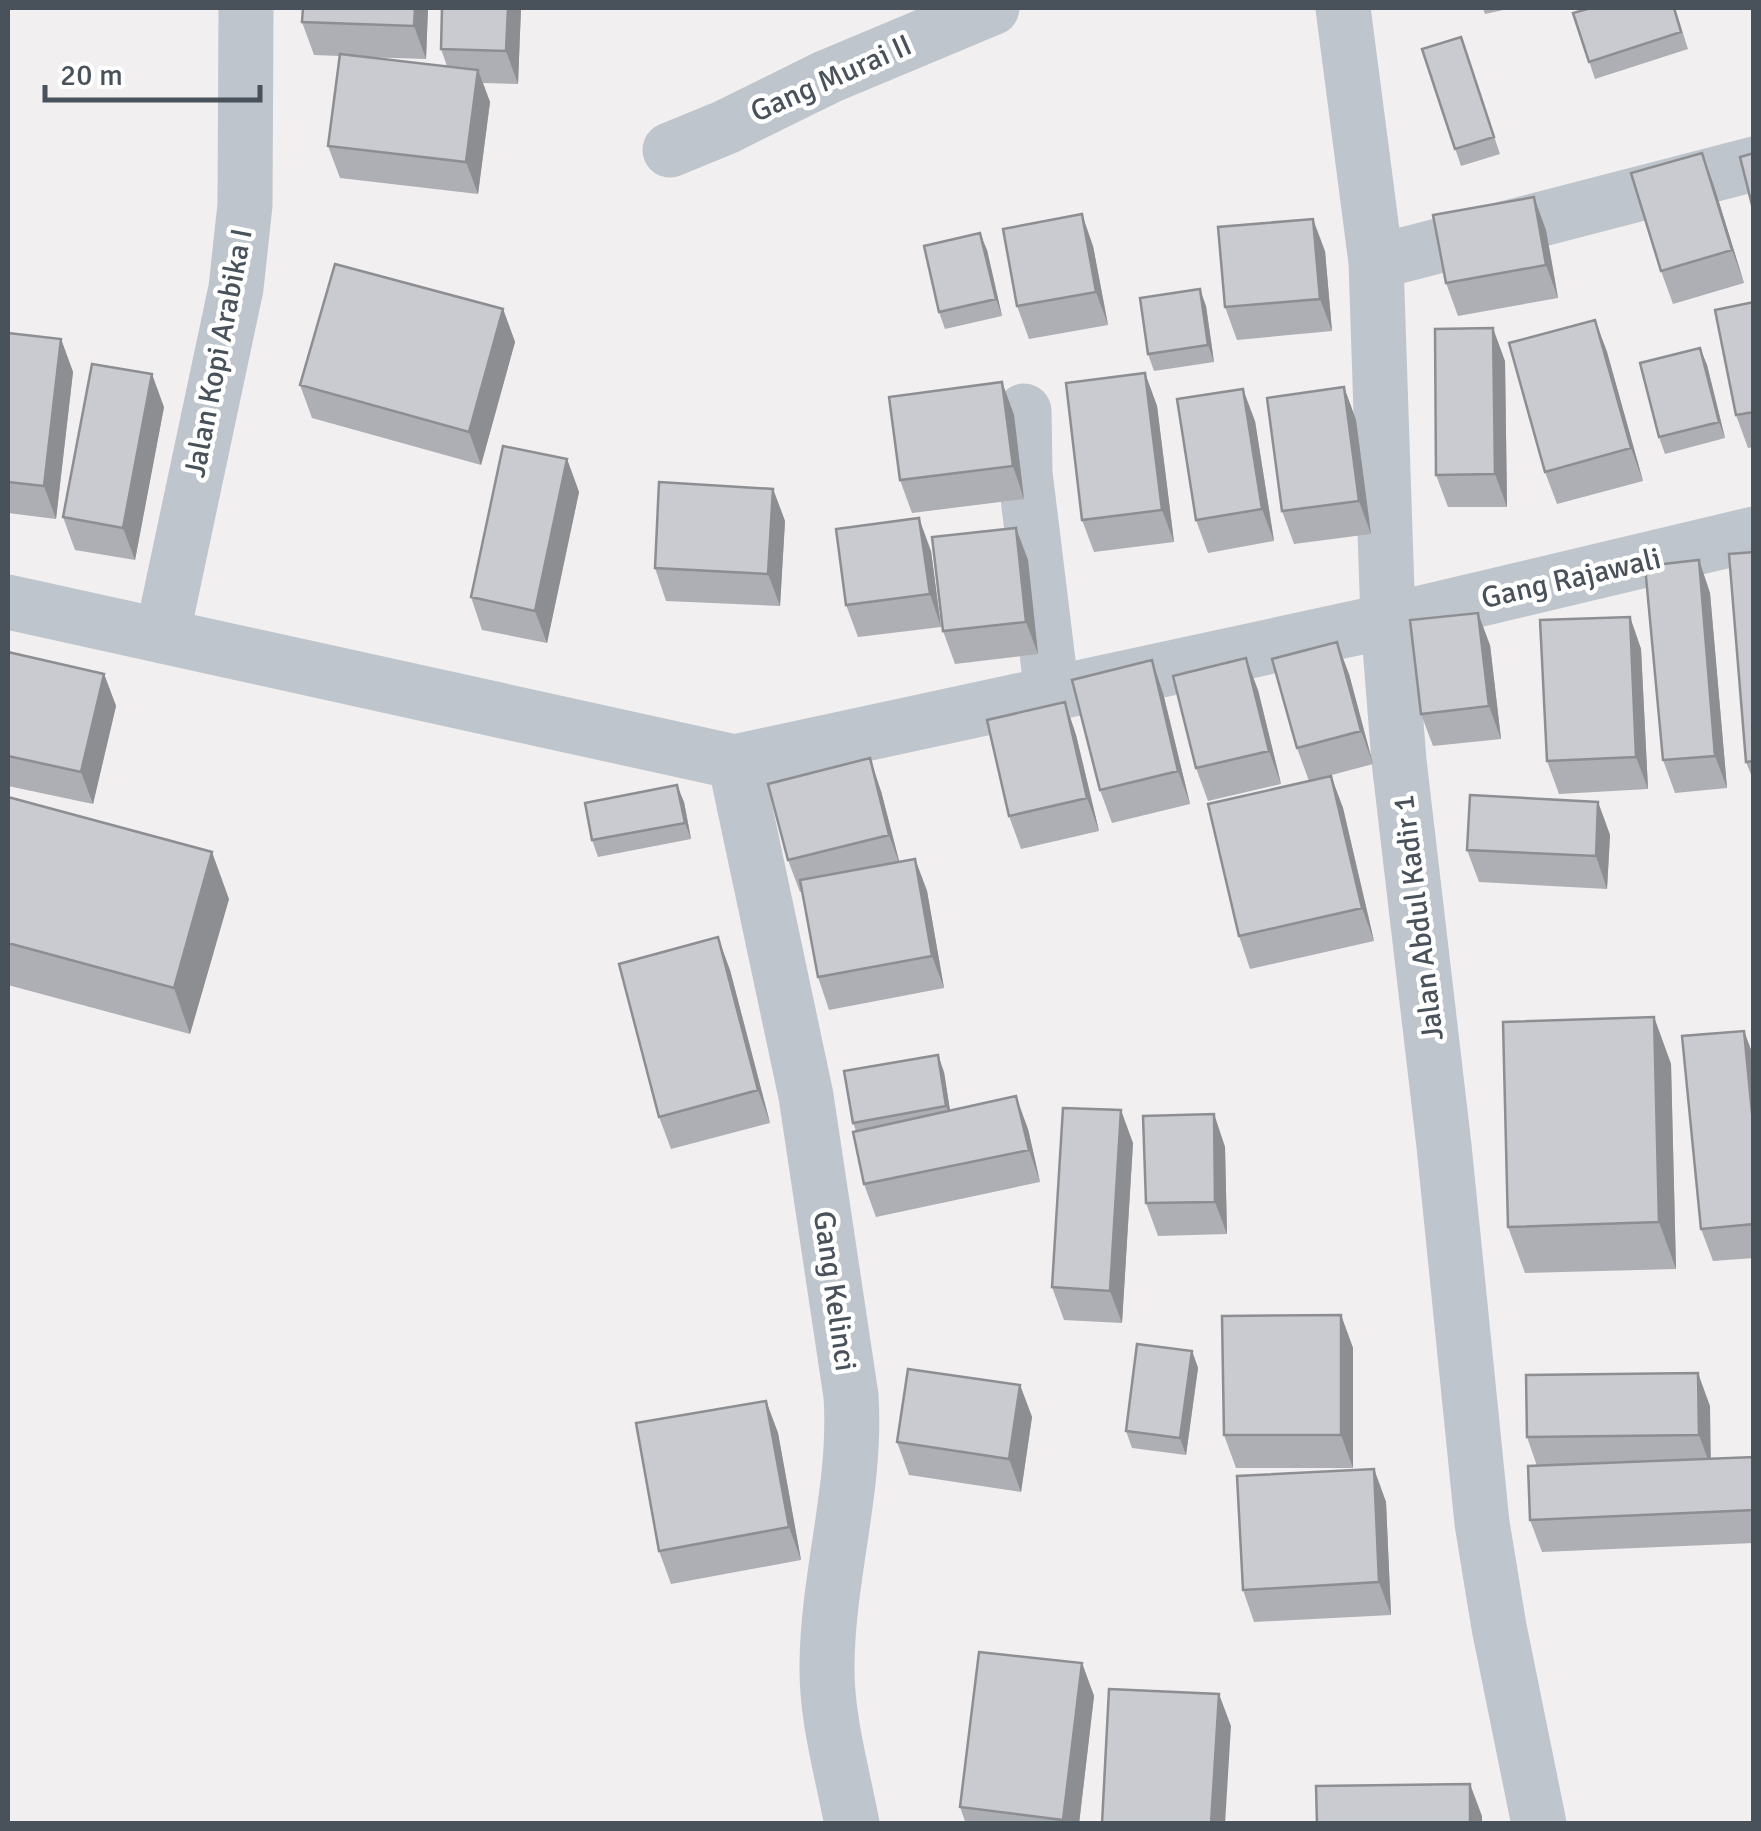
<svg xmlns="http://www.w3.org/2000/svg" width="1761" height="1831" viewBox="0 0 1761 1831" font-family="Signika,sans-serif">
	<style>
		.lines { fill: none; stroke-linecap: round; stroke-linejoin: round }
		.minor { stroke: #bfc5cc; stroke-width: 55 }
		.wall { fill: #adafb4 }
		.shaded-wall { fill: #8d8e92 }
		.building { fill: #c9cbd1; stroke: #8d8e92; stroke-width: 2.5 }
		.labels { text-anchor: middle; stroke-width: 9; stroke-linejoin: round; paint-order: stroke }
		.street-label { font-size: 30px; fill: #49515a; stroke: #fff }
	</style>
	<rect width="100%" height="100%" fill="#f1efef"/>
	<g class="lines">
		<path class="minor" d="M1343 8 1376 262 1388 621 1399 761 1444 1146 1482 1523 1499 1627 1539 1824
			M670 150 726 127 827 77 992 8
			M1376 262 1754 164
			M1024 411 1025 473 1052 694
			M8 602 735 762 1388 621 1754 534
			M162 636 236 288 245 205 246 8
			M735 762 806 1096 851 1396C857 1487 828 1573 827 1664 826 1717 842 1771 852 1824"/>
	</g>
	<path class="wall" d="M303 8H428L426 59 363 57 447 66 441 49 521 8 518 84 483 83 490 102 478 194 340 178 328 146 340 56 314 55 302 22Z
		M1483 8H1512L1485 14Z
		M1675 8 1688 49 1595 79 1573 13Z
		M1461 37 1500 154 1461 166 1422 49Z
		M1714 186 1744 283 1673 304 1661 271Z
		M1546 230 1558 298 1458 316 1446 283Z
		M1093 246 1108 325 1029 339 1017 306Z
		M987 250 1002 316 945 329 939 312Z
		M1325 251 1332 331 1237 340 1225 307Z
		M1754 302V447L1748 448 1736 415Z
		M1206 306 1214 362 1154 371 1148 354Z
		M503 309 515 342 481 465 312 418 300 385Z
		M1595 320 1607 352 1643 481 1557 504 1545 472Z
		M8 333 61 339 73 372 56 519 8 513Z
		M1700 348 1707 365 1725 438 1665 454 1659 437Z
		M1505 361 1507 507H1448L1436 475Z
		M1145 373 1157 406 1174 542 1094 552 1082 520Z
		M1002 382 1014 415 1024 499 912 513 900 480Z
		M1344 387 1356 420 1371 534 1294 544 1282 511Z
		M164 407 135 560 75 550 63 517Z
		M1255 421 1274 541 1208 553 1196 520Z
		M567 459 579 492 547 643 482 630 471 597Z
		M773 489 785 521 780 606 666 601 655 568Z
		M1016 528 1028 560 1038 654 955 664 943 631Z
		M931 551 941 627 858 637 846 605Z
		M1754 552V782L1746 762Z
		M1699 560 1710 593 1727 788 1675 793 1663 760Z
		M1630 617 1641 649 1648 789 1559 794 1547 761Z
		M1490 645 1501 739 1433 746 1421 714Z
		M8 652 104 674 116 706 93 804 8 786Z
		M1349 674 1373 764 1309 781 1331 776 1343 808 1374 941 1250 969 1239 936 1309 781 1297 748Z
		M1258 690 1281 784 1208 801 1196 768Z
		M1163 693 1190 804 1112 823 1100 790Z
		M1065 702 1076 735 1099 831 1021 849 1009 816Z
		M881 791 899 862 915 859 927 891 944 988 829 1010 818 977 802 892H800L788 860Z
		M8 797 229 899 190 1034 8 985Z
		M684 802 691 839 598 857 592 840Z
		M1598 802 1610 835 1607 889 1479 882 1467 850Z
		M730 970 770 1123 671 1149 659 1117Z
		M1654 1017 1671 1064 1676 1269 1525 1273 1508 1227Z
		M1744 1031 1754 1058V1258L1713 1261 1701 1229Z
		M944 1072 950 1111 1028 1129 1040 1182 876 1217 864 1184 856 1131 853 1123Z
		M1214 1114 1225 1147 1227 1234 1158 1236 1146 1203Z
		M1133 1143 1122 1323 1064 1320 1052 1287Z
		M1341 1315 1353 1348V1468H1236L1224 1435Z
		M1192 1351 1198 1368 1186 1455 1132 1448 1126 1431Z
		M1020 1385 1032 1417 1021 1492 909 1475 897 1442Z
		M766 1401 778 1433 801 1560 671 1584 659 1551Z
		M1710 1406V1459L1754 1457V1543L1542 1552 1530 1520 1537 1466 1527 1437Z
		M1374 1469 1386 1502 1391 1615 1254 1622 1243 1590Z
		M1082 1663 1094 1696 1079 1824H966L960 1807Z"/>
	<path class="shaded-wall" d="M415 8H428L426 59 414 26Z
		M508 8H521L518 84 506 51Z
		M478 70 490 102 478 194 466 162Z
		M1702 153 1714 186 1744 283 1732 250Z
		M1534 197 1546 230 1558 298 1546 265Z
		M1082 214 1093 246 1108 325 1096 292Z
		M1313 219 1325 251 1332 331 1320 299Z
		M980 233 987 250 1002 316 996 299Z
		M1200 289 1206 306 1214 362 1208 345Z
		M503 309 515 342 481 465 469 432Z
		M1595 320 1607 352 1643 481 1631 448Z
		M1493 328 1505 361 1507 507 1495 474Z
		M61 339 73 372 56 519 44 486Z
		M1700 348 1707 365 1725 438 1719 422Z
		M1145 373 1157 406 1174 542 1162 510Z
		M152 374 164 407 135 560 123 528Z
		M1002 382 1014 415 1024 499 1013 466Z
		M1344 387 1356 420 1371 534 1359 501Z
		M1243 389 1255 421 1274 541 1262 509Z
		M567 459 579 492 547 643 535 611Z
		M773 489 785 521 780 606 768 574Z
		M919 518 931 551 941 627 930 594Z
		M1016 528 1028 560 1038 654 1026 622Z
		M1699 560 1710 593 1727 788 1715 756Z
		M1478 613 1490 645 1501 739 1489 706Z
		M1630 617 1641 649 1648 789 1636 757Z
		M1337 642 1349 674 1373 764 1361 731Z
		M1246 658 1258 690 1281 784 1269 751Z
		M1152 660 1163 693 1190 804 1178 771Z
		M104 674 116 706 93 804 81 772Z
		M1065 702 1076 735 1099 831 1087 798Z
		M870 758 881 791 901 868 889 835Z
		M1331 776 1343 808 1374 941 1362 908Z
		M677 785 684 802 691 839 685 823Z
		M1598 802 1610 835 1607 889 1596 856Z
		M212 852 229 899 190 1034 174 988Z
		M915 859 927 891 944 988 932 956Z
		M718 937 730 970 770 1123 758 1090Z
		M1654 1017 1671 1064 1676 1269 1659 1222Z
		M1744 1031 1754 1058V1134Z
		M938 1055 944 1072 952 1123 946 1106Z
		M1016 1096 1028 1129 1040 1182 1029 1150Z
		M1121 1110 1133 1143 1122 1323 1110 1291Z
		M1214 1114 1225 1147 1227 1234 1215 1202Z
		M1341 1315 1353 1348V1468L1341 1435Z
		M1192 1351 1198 1368 1186 1455 1180 1438Z
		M1698 1373 1710 1406 1711 1468 1699 1435Z
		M1020 1385 1032 1417 1021 1492 1009 1459Z
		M766 1401 778 1433 801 1560 789 1527Z
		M1374 1469 1386 1502 1391 1615 1379 1582Z
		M1082 1663 1094 1696 1079 1824H1065L1063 1820Z
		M1219 1694 1231 1726 1225 1824H1211Z
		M1470 1784 1482 1816V1824H1470Z"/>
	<path class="building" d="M303 8H415L414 26 302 22Z
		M442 8H508L506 51 441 49Z
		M1591 8H1674L1681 32 1589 62 1573 13Z
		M1461 37 1494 137 1455 149 1422 49Z
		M340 54 478 70 466 162 328 146Z
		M1702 153 1732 250 1661 271 1631 173Z
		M1754 153V213L1740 157Z
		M1534 197 1546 265 1446 283 1433 215Z
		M1082 214 1096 292 1017 306 1003 229Z
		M1313 219 1320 299 1225 307 1218 227Z
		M980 233 996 299 939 312 924 246Z
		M335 264 503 309 469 432 300 385Z
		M1200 289 1208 345 1148 354 1140 298Z
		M1754 302V412L1736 415 1715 310Z
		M1595 320 1631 448 1545 472 1509 343Z
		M1493 328 1495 474 1436 475 1435 329Z
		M8 333 61 339 44 486 8 482Z
		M1700 348 1719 422 1659 437 1640 363Z
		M92 364 152 374 123 528 63 517Z
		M1145 373 1162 510 1082 520 1066 383Z
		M1002 382 1013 466 900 480 889 397Z
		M1344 387 1359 501 1282 511 1267 398Z
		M1243 389 1262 509 1196 520 1177 399Z
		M503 446 567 459 535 611 471 597Z
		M659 482 773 489 768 574 655 568Z
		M919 518 930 594 846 605 836 529Z
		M1016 528 1026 622 943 631 932 537Z
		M1754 552V761L1746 762 1729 554Z
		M1699 560 1715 756 1663 760 1645 566Z
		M1478 613 1489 706 1421 714 1410 620Z
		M1630 617 1636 757 1547 761 1540 620Z
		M1337 642 1361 731 1297 748 1272 659Z
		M8 652 104 674 81 772 8 756Z
		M1246 658 1269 751 1196 768 1173 676Z
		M1152 660 1178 771 1100 790 1072 680Z
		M1065 702 1087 798 1009 816 987 720Z
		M870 758 889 835 788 860 768 784Z
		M1331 776 1362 908 1239 936 1208 804Z
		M677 785 685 823 592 840 585 803Z
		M1470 795 1598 802 1596 856 1467 850Z
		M8 797 212 852 174 988 8 943Z
		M915 859 932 956 818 977 800 880Z
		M718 937 758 1090 659 1117 619 964Z
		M1654 1017 1659 1222 1508 1227 1503 1022Z
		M1744 1031 1754 1134V1224L1701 1229 1682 1036Z
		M938 1055 946 1106 853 1123 844 1071Z
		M1016 1096 1029 1150 864 1184 853 1132Z
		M1063 1108 1121 1110 1110 1291 1052 1287Z
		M1214 1114 1215 1202 1146 1203 1143 1116Z
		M1341 1315V1435H1224L1222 1316Z
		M1137 1344 1192 1351 1180 1438 1126 1431Z
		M908 1369 1020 1385 1009 1459 897 1442Z
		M1698 1373 1699 1435 1527 1437 1526 1375Z
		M766 1401 789 1527 659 1551 636 1423Z
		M1754 1457V1510L1530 1520 1528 1466Z
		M1374 1469 1379 1582 1243 1590 1237 1476Z
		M979 1652 1082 1663 1063 1820 960 1807Z
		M1109 1689 1219 1694 1211 1824H1102Z
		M1470 1784V1824H1317L1316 1786Z"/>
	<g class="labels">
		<g class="street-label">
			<text transform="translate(831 78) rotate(-24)" y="10">Gang Murai II</text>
			<text transform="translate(218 353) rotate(-79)" y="10">Jalan Kopi Arabika I</text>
			<text transform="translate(1571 578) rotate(-13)" y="10">Gang Rajawali</text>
			<text transform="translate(1418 918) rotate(-97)" y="10">Jalan Abdul Kadir 1</text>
			<text transform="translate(835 1291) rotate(82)" y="10">Gang Kelinci</text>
		</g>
	</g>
	<rect width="1761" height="1831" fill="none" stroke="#49515a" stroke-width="20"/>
	<path d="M45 85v15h215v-15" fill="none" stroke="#49515a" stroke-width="5"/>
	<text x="60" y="85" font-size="30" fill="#49515a" stroke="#ffffff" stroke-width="8" paint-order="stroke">20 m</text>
</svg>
